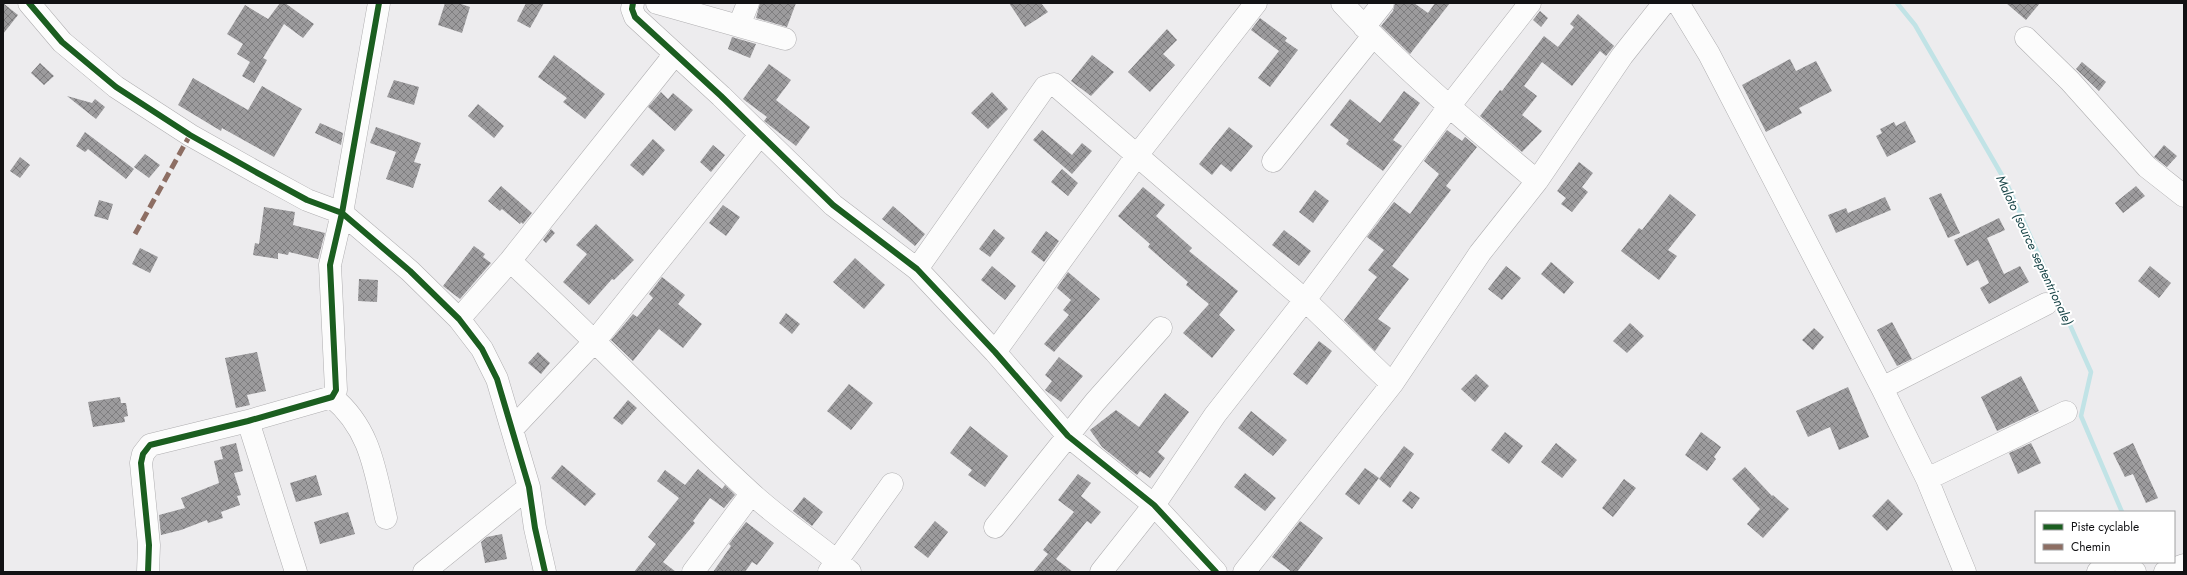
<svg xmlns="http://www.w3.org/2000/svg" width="2187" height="575" viewBox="0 0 2187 575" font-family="Jost,sans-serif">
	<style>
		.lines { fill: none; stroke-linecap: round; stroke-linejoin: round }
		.stream { stroke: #c1e3e6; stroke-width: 4.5 }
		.building { fill: url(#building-cross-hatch) }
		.minor-casing { stroke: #afaeb0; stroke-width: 23 }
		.minor { stroke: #fcfcfc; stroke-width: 22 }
		.quiet { stroke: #8d6e63; stroke-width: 5; stroke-dasharray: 10 5; stroke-linecap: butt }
		.cycleway-casing { stroke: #fff; stroke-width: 8 }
		.cycleway { stroke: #1b5e20; stroke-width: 6 }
		.labels { text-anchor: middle; stroke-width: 4; stroke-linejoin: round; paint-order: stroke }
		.water-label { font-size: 13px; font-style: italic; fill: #1a4649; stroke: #fff }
	</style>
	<defs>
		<pattern id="building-cross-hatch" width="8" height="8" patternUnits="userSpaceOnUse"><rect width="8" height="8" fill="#9c9b9d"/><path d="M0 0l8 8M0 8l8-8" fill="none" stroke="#7e7d7f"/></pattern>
	</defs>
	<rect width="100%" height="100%" fill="#edecee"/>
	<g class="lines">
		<path class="stream" d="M1897 3 1915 25 2007 184 2091 372 2081 416 2122 512"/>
	</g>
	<path class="building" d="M3 3 18 15 3 34Z
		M280 3H285L314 24 303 38 284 24 263 58 267 60 254 83 242 76 250 62 237 54 243 44 227 34 245 5 268 19Z
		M445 3H458L470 7 462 33 438 25Z
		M526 3H544L530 28 517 21Z
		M760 3H796L787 27 756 18Z
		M1009 3H1041L1048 12 1025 27Z
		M1395 3H1414L1428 13 1435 3H1450L1410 54 1381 26 1393 11Z
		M2006 3H2040L2026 20Z
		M1540 11 1548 18 1541 27 1533 20Z
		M1578 14 1614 46 1606 56 1600 51 1572 86 1542 62 1524 86 1537 96 1522 115 1542 131 1522 152 1480 116 1500 90 1502 91 1544 36 1558 47 1574 27 1570 24Z
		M1260 18 1287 38 1285 41 1298 50 1270 87 1258 78 1279 51 1251 30Z
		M1167 29 1177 40 1163 54 1175 65 1150 92 1128 72Z
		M732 37 756 44 750 58 728 49Z
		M554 55 605 94 585 119 563 102 567 98 538 77Z
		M1092 55 1114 72 1091 96 1071 81Z
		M1790 59 1796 71 1816 61 1832 91 1799 108 1802 113 1766 132 1742 85Z
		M2082 62 2106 82 2099 91 2076 69Z
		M40 63 54 76 44 85 31 73Z
		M769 64 791 80 776 100 810 127 796 146 764 121 767 117 743 99Z
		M193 78 248 110 262 86 302 109 274 157 222 128 221 131 178 105Z
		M394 80 419 87 414 105 387 97Z
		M1404 91 1420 103 1393 140 1402 146 1383 171 1346 144 1349 140 1330 125 1350 99 1380 123Z
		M661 92 668 99 673 93 693 110 675 131 648 107Z
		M992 92 1008 109 988 129 971 113Z
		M67 96 92 103 95 99 105 107 96 119Z
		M478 104 504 126 494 138 468 116Z
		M1905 121 1916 142 1887 157 1876 136 1882 133 1880 129 1894 122 1896 126Z
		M320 123 343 133 341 145 315 133Z
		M376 127 421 143 414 162 421 164 413 188 386 179 396 152 370 143Z
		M1229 127 1253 146 1231 172 1221 164 1212 175 1199 164Z
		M1042 130 1072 155 1082 143 1092 151 1072 174 1033 140Z
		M1447 130 1462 141 1465 137 1477 147 1446 186 1451 190 1392 266 1409 279 1378 319 1391 328 1375 351 1344 320 1377 277 1368 270 1384 250 1367 237 1394 202 1410 214 1439 174 1424 161Z
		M85 132 134 169 126 179 88 149 85 152 76 146Z
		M653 139 665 150 643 176 630 165Z
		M713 145 725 155 711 172 700 162Z
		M2164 145 2177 156 2167 167 2154 157Z
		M145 154 160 165 149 178 134 167Z
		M20 157 30 165 20 178 10 171Z
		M1579 162 1593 173 1582 187 1588 192 1572 212 1561 204 1566 198 1557 191Z
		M1062 169 1078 183 1068 196 1051 182Z
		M501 186 532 213 523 224 521 222 520 224 502 209 500 211 488 201Z
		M2136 186 2145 196 2123 213 2115 203Z
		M1143 187 1165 205 1156 216 1192 248 1189 251 1238 291 1219 315 1235 330 1212 358 1183 333 1209 304 1186 285 1188 282 1148 247 1150 244 1118 216Z
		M1315 190 1329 201 1313 223 1299 212Z
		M1941 193 1960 233 1948 238 1929 198Z
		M1670 194 1696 215 1668 250 1677 256 1659 280 1621 251 1639 228 1642 230Z
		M1885 197 1891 210 1836 233 1828 215 1846 208 1848 213Z
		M99 200 113 204 108 220 94 216Z
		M723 205 740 217 726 236 709 223Z
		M893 206 925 234 915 246 882 219Z
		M264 207 295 212 293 225 325 233 318 259 289 252 288 255 278 253V259L253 255 255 243 259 244Z
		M1999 218 2005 230 1987 238 2004 274 2020 266 2029 282 1989 304 1980 288 1989 283 1978 260 1967 266 1954 240Z
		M596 224 634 260 614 280 612 279 589 305 563 282 587 254 576 245Z
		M551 229 555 233 546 243 543 240Z
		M994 229 1005 238 990 257 979 249Z
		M1284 230 1311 251 1299 266 1272 245Z
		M1046 231 1059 241 1044 262 1031 252Z
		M474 246 485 254 483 257 491 263 460 299 443 286Z
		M140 248 158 257 150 273 132 264Z
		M855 258 885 285 864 309 833 282Z
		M1551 262 1574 282 1564 294 1541 274Z
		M992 266 1016 286 1005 300 981 280Z
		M1506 266 1521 278 1502 300 1488 289Z
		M2150 266 2171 283 2159 298 2138 281Z
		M1068 272 1100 299 1054 352 1044 344 1069 315 1063 310 1071 300 1057 288Z
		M662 277 685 295 678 304 702 324 683 348 659 329 633 361 611 340 633 314 637 317 653 298 649 294Z
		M359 279 378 280 377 302 358 301Z
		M786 313 800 324 792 334 779 323Z
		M1892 322 1912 359 1897 366 1877 330Z
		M1630 323 1644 336 1627 353 1613 341Z
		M1814 328 1824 337 1813 350 1802 340Z
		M1319 341 1332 351 1307 385 1293 374Z
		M257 352 266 391 247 395 250 405 236 408 225 358Z
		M538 352 550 363 541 374 528 363Z
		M1059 357 1083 376 1061 402 1045 390 1052 381 1045 375Z
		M1476 374 1489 386 1475 402 1461 389Z
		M2021 376 2039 411 1997 431 1981 397Z
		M849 384 873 403 851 430 827 411Z
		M1848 387 1869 437 1839 450 1830 427 1808 437 1796 411Z
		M1165 393 1189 412 1158 452 1165 458 1150 478 1140 471 1137 475 1102 447 1090 430 1116 410 1139 427Z
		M120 397 121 403H126L128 416 124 417 125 422 93 427 88 402Z
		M628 400 637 408 622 425 613 418Z
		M1251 411 1287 440 1273 456 1238 428Z
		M970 426 1008 456 985 487 968 475 972 470 950 453Z
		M1505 432 1523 446 1509 464 1491 450Z
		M1701 432 1721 447 1714 457 1716 459 1707 471 1685 455Z
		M236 443 243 471 234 473 241 495 237 496 240 505 221 512 223 518 208 523 207 520 181 530 161 535 159 515 185 508 181 498 219 483 214 461 223 459 220 447Z
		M1556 443 1577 460 1562 478 1541 462Z
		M2031 443 2041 463 2018 474 2009 453Z
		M2133 443 2158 498 2146 503 2133 474 2125 477 2113 453Z
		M1404 446 1414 454 1390 488 1379 479Z
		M562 465 596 494 585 506 551 478Z
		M1745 467 1772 496 1773 495 1789 509 1763 538 1747 524 1760 509 1732 479Z
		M1365 468 1379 478 1359 505 1345 494Z
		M698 469 722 489 725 485 735 495 724 508 710 498 693 521 695 523 663 562 676 572H634L656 544 648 537 679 498 657 481 665 470 685 485Z
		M1245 473 1276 498 1265 511 1234 487Z
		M1078 474 1091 483 1081 496 1101 512 1091 524 1087 521 1056 559 1073 572H1033L1048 554 1043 550 1074 512 1058 500Z
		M316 475 322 495 296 502 290 483Z
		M1624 479 1636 488 1613 517 1602 508Z
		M1410 491 1420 498 1412 509 1402 501Z
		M804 497 823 512 812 526 793 511Z
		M1888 499 1903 514 1887 531 1872 516Z
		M348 512 355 534 320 544 314 522Z
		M935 521 948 532 928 558 914 547Z
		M1300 521 1323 538 1297 572H1292L1272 557Z
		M746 522 774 543 757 565 752 562 745 572H713L731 546 729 544Z
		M502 534 507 559 485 563 481 542 487 537Z"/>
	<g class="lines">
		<g class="minor-casing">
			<path id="minor" d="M29 3 62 42 116 87 190 135 254 171 307 200 342 213 410 271 459 319 482 349 497 379 529 487 535 528 545 572
				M633 3 632 9 635 17 721 96 833 205 917 269 995 352 1068 436 1154 505 1216 572
				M657 3 785 39
				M1342 3C1402 68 1469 124 1537 181
				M1678 3 1709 54 1882 388 1927 479 1965 572
				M739 26 748 3
				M1364 27 1383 3
				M2026 38 2070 81 2147 167 2184 196
				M1273 161 1373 36
				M510 261C592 336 668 417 750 492 781 521 818 544 850 572
				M917 269 1045 87 1054 84 1305 300 1392 384
				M459 319 510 261 675 54
				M995 352 1138 154 1256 3
				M1882 388 2046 304
				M332 397C371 429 375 471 386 518
				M248 421 296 572
				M513 428 594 342 760 135
				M1927 479 2066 412
				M995 527 1095 402 1161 328
				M2122 562 2135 572
				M148 572 149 545 141 463 143 454 150 445 248 421 332 397 336 390 330 265 342 213 379 3
				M424 572 529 487
				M693 572 751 494
				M829 572 892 484
				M1101 572 1154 505 1215 415 1305 300 1448 108 1530 3
				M1244 572 1392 384 1480 253 1537 181 1622 56 1664 3
				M2098 572 2108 562
				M2165 572 2184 565"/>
		</g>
		<use href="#minor" class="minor"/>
		<path class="quiet" d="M135 234 190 135"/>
		<g class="cycleway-casing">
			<path id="cycleway" d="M29 3 62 42 116 87 190 135 254 171 307 200 342 213 410 271 459 319 482 349 497 379 529 487 535 528 545 572
				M633 3 632 9 635 17 721 96 833 205 917 269 995 352 1068 436 1154 505 1216 572
				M148 572 149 545 141 463 143 454 150 445 248 421 332 397 336 390 330 265 342 213 379 3"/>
		</g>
		<use href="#cycleway" class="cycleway"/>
	</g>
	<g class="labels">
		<g class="water-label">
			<text transform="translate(2035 250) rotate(65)" y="5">Maloto (source septentrionale)</text>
		</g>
	</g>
	<rect width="2187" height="575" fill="none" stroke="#121214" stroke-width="8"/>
	<rect x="2035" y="511" width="140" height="52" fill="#ffffff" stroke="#a0a0a1"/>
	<rect x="2043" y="524" width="20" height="6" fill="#1b5e20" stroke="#a0a0a1"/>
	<text x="2071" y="531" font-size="12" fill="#121214">Piste cyclable</text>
	<rect x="2043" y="544" width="20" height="6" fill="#8d6e63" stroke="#a0a0a1"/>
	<text x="2071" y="551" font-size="12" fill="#121214">Chemin</text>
</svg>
